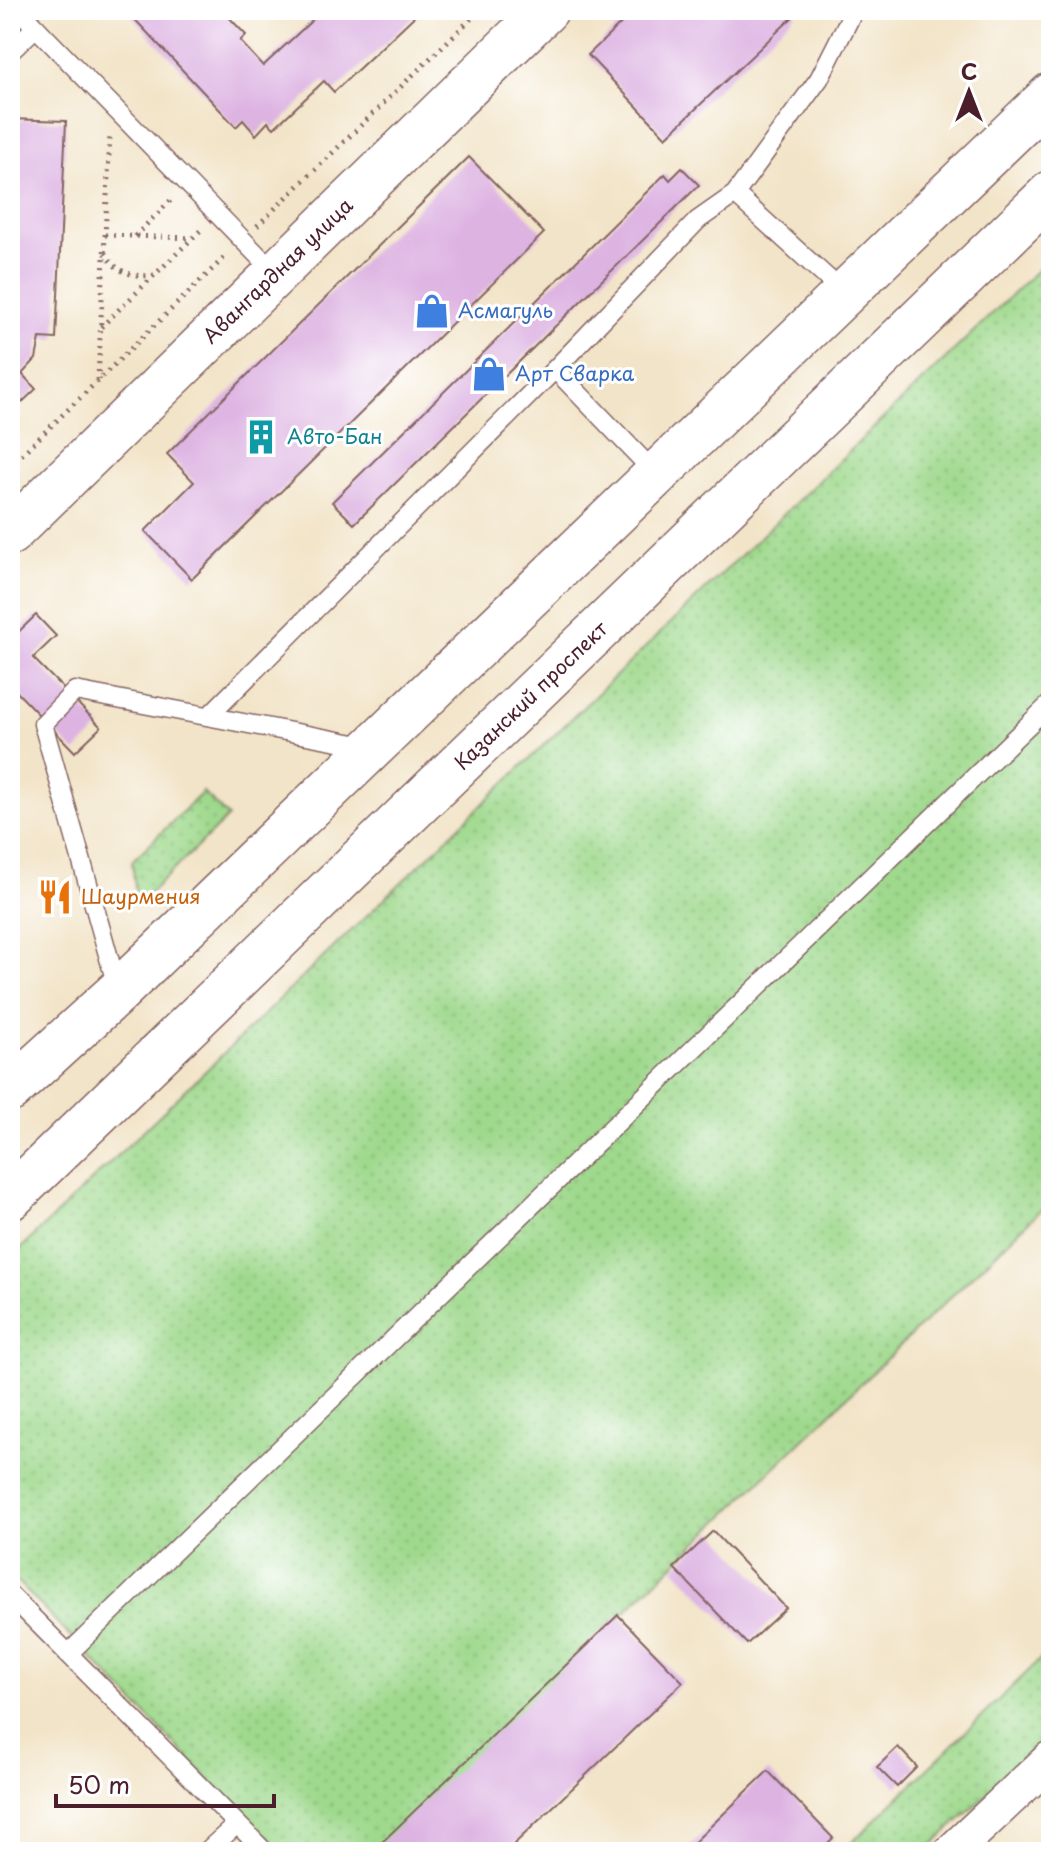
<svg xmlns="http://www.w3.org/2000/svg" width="1061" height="1862" viewBox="0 0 1061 1862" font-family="'Playpen Sans',sans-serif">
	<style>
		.grass { fill: url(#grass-dots); stroke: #747c5c; stroke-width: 2 }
		.building { fill: #ddb3e2 }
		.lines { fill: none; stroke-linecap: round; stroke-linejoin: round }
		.service-casing { stroke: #856462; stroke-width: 21 }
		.minor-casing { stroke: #856462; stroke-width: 39 }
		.tertiary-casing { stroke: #856462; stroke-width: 47 }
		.primary-casing { stroke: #856462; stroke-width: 47 }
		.path { stroke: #856462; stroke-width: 5; stroke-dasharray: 2 6; stroke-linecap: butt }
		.service { stroke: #fff; stroke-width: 18 }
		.minor { stroke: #fff; stroke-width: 36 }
		.tertiary { stroke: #fff; stroke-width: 44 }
		.primary { stroke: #fff; stroke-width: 44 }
		.labels { text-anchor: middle; stroke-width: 6; stroke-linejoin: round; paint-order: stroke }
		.street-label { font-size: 20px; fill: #4a1f2b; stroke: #fff }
		.shop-label { font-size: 20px; fill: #366cbe; stroke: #fff; text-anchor: start }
		.culture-label { font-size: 20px; fill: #0d838f; stroke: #fff; text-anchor: start }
		.food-label { font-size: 20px; fill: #c56008; stroke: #fff; text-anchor: start }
	</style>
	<defs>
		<pattern id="grass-dots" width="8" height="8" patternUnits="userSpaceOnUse" patternTransform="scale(2)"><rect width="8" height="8" fill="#9fd98d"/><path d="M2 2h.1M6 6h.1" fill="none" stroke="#8aba7a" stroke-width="1.8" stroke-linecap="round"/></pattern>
	</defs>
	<rect width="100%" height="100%" fill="#fff"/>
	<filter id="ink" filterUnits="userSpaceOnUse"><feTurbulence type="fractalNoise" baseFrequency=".0125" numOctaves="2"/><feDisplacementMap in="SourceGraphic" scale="16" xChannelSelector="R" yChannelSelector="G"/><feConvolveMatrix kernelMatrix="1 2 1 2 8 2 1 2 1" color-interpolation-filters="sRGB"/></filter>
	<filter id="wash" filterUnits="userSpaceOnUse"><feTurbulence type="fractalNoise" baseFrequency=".006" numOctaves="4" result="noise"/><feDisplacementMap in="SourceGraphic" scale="32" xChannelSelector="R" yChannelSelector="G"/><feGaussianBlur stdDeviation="1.8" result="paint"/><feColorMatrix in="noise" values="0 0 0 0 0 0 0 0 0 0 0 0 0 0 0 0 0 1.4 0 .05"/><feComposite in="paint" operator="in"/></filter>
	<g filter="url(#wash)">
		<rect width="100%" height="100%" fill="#f2e4c8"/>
		<path class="grass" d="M1051 257V1200L376 1852H285L273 1846 10 1574V1259Z
			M203 792 228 817 137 905 132 861Z
			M1051 1649V1735L925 1852H842Z"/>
		<g id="blocks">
			<path class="building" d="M126 10H222L246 35 240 41 263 66 323 10H421L334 92 324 81 274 128 268 122 256 135 243 120 236 127Z
				M635 10H792L796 14 666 137 588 55Z
				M10 119 66 121 56 339 40 338 36 359 22 374 36 389 10 414Z
				M469 157 544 233 192 579 145 531 194 482 167 454Z
				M682 168 699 185 354 524 332 502 665 174 670 180Z
				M36 615 56 636 33 658 101 727 75 752 10 685V640Z
				M713 1531 786 1608 747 1644 674 1568Z
				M618 1615 683 1682 506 1852H383L377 1847Z
				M898 1747 917 1767 897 1787 877 1767Z
				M768 1771 833 1838 819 1852H684Z"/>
		</g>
	</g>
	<g filter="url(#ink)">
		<use href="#blocks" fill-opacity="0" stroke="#856462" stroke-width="2"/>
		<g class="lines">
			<g class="service-casing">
				<path id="service" d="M19 10 275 273
					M10 52 36 27
					M735 194 819 79 854 10
					M555 369 657 475
					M209 716 555 369 698 220 735 194 845 294
					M118 990 43 724 75 691 370 747
					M10 1595 265 1852
					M68 1654 1051 703
					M206 1852 237 1824"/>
			</g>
			<g class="minor-casing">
				<path id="minor" d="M952 1852 1051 1759"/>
			</g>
			<g class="tertiary-casing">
				<path id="tertiary" d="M10 533 546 10"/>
			</g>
			<g class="primary-casing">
				<path id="primary" d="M10 1090 118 992 1051 95
					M10 1198 1051 193"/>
			</g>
			<path class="path" d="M257 226 480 10
				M105 235 192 238
				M135 236 173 198
				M105 253C116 272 132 278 154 275
				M101 327 203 228
				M98 380 110 135
				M10 466 227 255"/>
			<use href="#service" class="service"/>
			<use href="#minor" class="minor"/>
			<use href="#tertiary" class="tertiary"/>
			<use href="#primary" class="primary"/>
		</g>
	</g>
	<defs>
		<g id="shop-bare" transform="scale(2.76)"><path d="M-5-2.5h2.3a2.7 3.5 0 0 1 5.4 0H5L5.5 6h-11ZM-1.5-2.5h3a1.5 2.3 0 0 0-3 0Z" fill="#3f7fe0" stroke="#fff" stroke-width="2.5" paint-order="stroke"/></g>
		<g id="building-bare" transform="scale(2.76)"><path d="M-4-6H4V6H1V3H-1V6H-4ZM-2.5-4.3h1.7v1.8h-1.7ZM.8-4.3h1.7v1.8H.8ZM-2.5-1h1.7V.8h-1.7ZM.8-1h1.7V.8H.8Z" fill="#0f9aa8" stroke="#fff" stroke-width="2.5" paint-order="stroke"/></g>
		<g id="restaurant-bare" transform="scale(2.76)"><path d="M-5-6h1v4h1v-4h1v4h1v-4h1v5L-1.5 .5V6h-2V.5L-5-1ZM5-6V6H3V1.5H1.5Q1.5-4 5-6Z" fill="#e8710a" stroke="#fff" stroke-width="2.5" paint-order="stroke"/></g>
	</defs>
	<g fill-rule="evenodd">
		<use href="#shop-bare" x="432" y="311"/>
		<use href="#shop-bare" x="489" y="374"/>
		<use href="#building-bare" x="261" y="437"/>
		<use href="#restaurant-bare" x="55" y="897"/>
	</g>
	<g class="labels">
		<g class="street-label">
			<text transform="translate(278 271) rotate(-44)" y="7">Авангардная улица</text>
			<text transform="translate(531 696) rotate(-44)" y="7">Казанский проспект</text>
		</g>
		<g class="shop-label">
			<text x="458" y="318">Асмагуль</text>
			<text x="515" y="381">Арт Сварка</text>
		</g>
		<g class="culture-label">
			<text x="287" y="444">Авто-Бан</text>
		</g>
		<g class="food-label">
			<text x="81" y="904">Шаурмения</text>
		</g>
	</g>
	<rect width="1061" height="1862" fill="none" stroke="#fff" stroke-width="40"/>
	<g transform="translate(969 92)" stroke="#ffffff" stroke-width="6" paint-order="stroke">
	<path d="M0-6L14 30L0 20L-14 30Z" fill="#4a1f2b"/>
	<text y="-12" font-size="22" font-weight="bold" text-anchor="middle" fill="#4a1f2b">С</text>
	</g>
	<path d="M56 1794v12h218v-12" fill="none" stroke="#4a1f2b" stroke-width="4"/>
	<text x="68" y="1794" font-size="24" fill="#4a1f2b" stroke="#ffffff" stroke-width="6" paint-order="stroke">50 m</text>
</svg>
